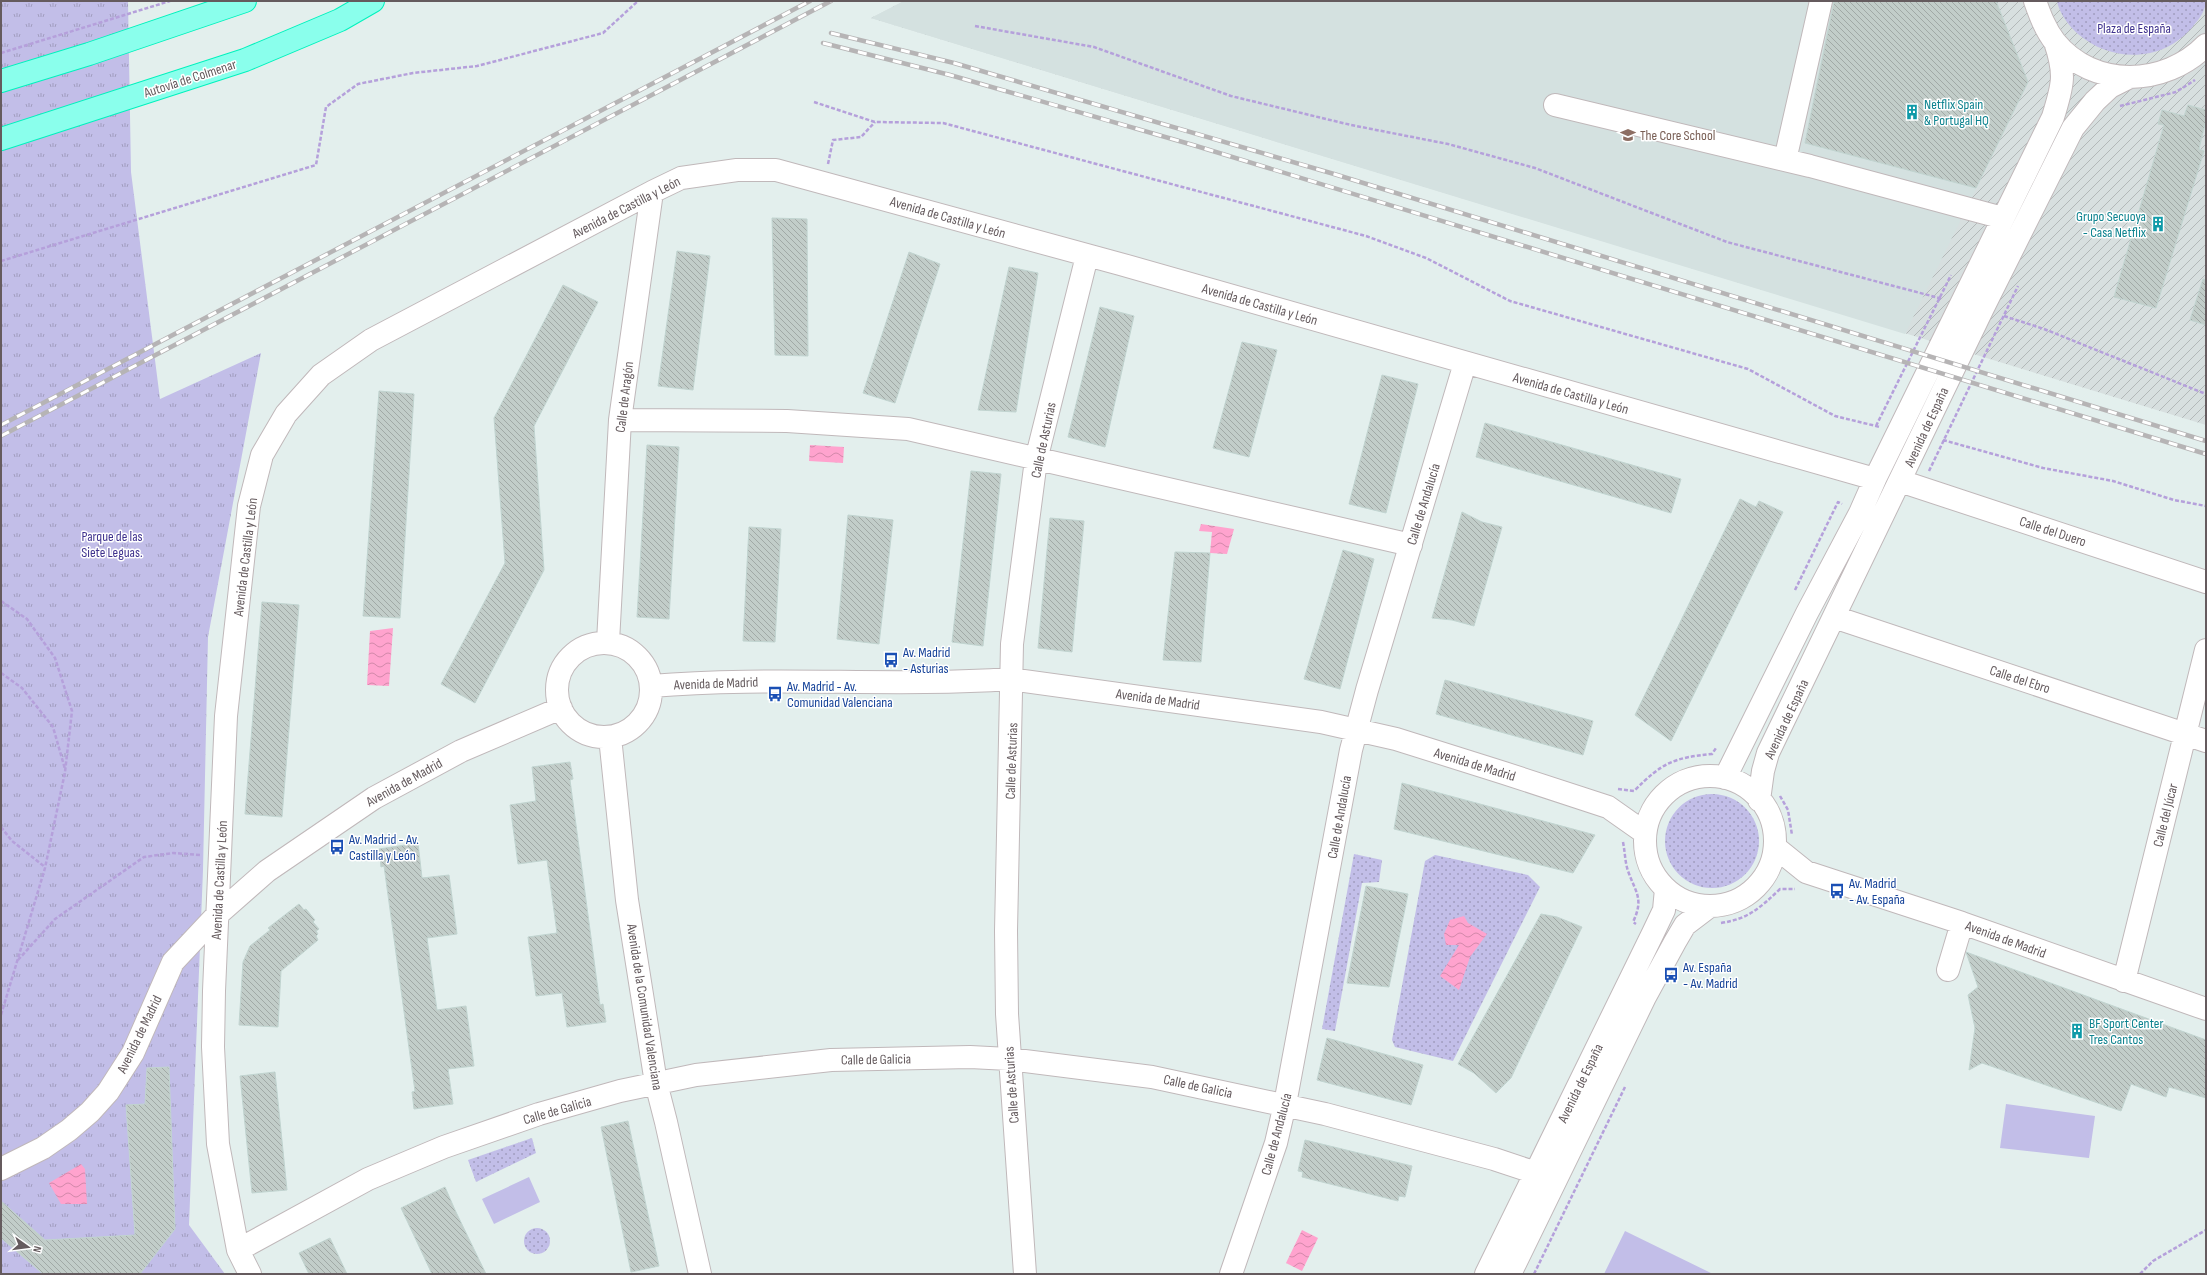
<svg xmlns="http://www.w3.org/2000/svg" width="2207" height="1275" viewBox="0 0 2207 1275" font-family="'Sofia Sans Condensed',sans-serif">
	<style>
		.industrial { fill: url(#industrial-furrows) }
		.education { fill: #d4e1e0 }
		.grass { fill: url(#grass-dots) }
		.park { fill: url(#park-tufts) }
		.pitch { fill: #c2bee8 }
		.water { fill: url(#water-waves) }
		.building { fill: url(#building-back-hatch); stroke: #c1d4d0 }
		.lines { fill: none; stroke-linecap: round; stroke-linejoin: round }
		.minor-casing { stroke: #c0b8ba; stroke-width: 24 }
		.highway-casing { stroke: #00f2bd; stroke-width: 24 }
		.path { stroke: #b5a0db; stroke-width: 2.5; stroke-dasharray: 4 2; stroke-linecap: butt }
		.minor { stroke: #fff; stroke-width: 22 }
		.highway { stroke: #8affec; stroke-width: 22 }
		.rail-casing { stroke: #b6b4b5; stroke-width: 4.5 }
		.rail { stroke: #fff; stroke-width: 3; stroke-dasharray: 9; stroke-linecap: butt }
		.labels { text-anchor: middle; stroke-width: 3; stroke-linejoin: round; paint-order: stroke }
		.park-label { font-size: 14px; fill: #3e318d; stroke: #fff }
		.street-label { font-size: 14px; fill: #655b5e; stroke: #fff }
		.culture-label { font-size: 14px; fill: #0d838f; stroke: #fff; text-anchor: start }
		.education-label { font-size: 14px; fill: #785e54; stroke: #fff; text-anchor: start }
		.transit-label { font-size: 14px; fill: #164399; stroke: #fff; text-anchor: start }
	</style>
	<defs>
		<pattern id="industrial-furrows" width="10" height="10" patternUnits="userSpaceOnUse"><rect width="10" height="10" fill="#d7dfdf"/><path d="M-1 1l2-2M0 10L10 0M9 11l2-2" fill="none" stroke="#b2b8b8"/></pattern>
		<pattern id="grass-dots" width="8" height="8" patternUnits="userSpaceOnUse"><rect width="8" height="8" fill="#c2bee8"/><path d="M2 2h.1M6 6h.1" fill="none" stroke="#a19dbf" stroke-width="1.8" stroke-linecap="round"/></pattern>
		<pattern id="park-tufts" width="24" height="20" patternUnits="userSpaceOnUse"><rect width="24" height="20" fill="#c2bee8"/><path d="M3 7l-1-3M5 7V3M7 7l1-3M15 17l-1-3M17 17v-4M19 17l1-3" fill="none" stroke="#a19dbf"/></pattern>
		<pattern id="water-waves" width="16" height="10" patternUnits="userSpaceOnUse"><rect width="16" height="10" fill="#ffa3ce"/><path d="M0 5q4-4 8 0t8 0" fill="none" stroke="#d288aa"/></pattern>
		<pattern id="building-back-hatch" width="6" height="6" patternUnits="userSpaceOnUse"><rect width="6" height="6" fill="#c2cdc9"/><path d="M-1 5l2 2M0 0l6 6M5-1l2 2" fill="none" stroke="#a1a9a6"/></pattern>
	</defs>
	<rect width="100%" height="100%" fill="#e3efed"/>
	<path class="industrial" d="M904 1H2206V425L871 18Z"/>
	<path class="education" d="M904 1H1997L2000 26 2028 82 1905 334 871 18Z"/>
	<path class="grass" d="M2057 1H2206C2205 11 2200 18 2194 25 2165 62 2113 64 2078 34 2069 26 2059 13 2057 1Z
		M1665 841a47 47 0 1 1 94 0a47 47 0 1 1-94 0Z
		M1354 854 1382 860 1379 882 1362 883 1335 1031 1322 1029Z
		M1435 855 1528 875 1540 887 1453 1061 1395 1047 1392 1040 1425 861Z
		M532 1138 536 1153 476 1182 468 1160Z
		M524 1241a13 13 0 1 1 26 0a13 13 0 1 1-26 0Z"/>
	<path class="park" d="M1 1H128L131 172 160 399 261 353 208 637 203 870 189 1225 225 1274H1Z"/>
	<path class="pitch" d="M2006 1104 2095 1116 2089 1158 2000 1148Z
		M529 1177 540 1202 494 1224 482 1199Z
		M1625 1231 1713 1274H1604Z"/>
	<path class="water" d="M810 445 844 447 843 463 809 461Z
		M1201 524 1234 529 1227 554 1210 553 1212 532 1199 531Z
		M393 628 389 686 367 685 370 631Z
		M1464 916 1468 923 1487 934 1470 957 1459 990 1440 976 1459 945H1446L1444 934 1450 920Z
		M81 1164 85 1169 87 1204H61L49 1183Z
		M1302 1230 1318 1238 1302 1271 1286 1263Z"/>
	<path class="building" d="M1834 1H1996L2028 82 1976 188 1805 143Z
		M2188 105 2206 110V120L2199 149 2204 151 2156 308 2114 297 2164 125 2158 124 2162 110 2184 116Z
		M772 218 807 219 808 356 775 355Z
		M677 251 710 256 693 390 658 386Z
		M909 252 940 264 895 403 863 393Z
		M1009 267 1038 273 1016 412 978 410Z
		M2203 279 2206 280V325L2190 320Z
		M563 285 598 302 534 426 544 570 475 703 441 684 505 563 494 418Z
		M1100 307 1134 316 1105 447 1068 437Z
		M1242 342 1277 350 1249 457 1213 448Z
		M1382 375 1418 384 1386 513 1349 504Z
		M379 391 414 394 400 618 363 616Z
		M1485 423 1681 479 1671 513 1476 457Z
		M647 445 679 447 669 619 637 617Z
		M971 471 1001 474 983 646 952 642Z
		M1740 499 1756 507 1759 501 1783 512 1671 741 1635 715Z
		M1462 512 1482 522 1502 527 1474 626 1452 620 1432 618Z
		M848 515 893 520 879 644 837 639Z
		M1050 518 1084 521 1072 652 1038 648Z
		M749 527 781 529 775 642 743 641Z
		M1343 550 1374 559 1340 689 1304 679Z
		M1175 552 1210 553 1201 662 1163 660Z
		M262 602 299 605 282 817 245 814Z
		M1445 680 1593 721 1583 755 1436 714Z
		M570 762 573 779 570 780 600 1005 603 1004 606 1022 567 1027 562 993 536 996 528 937 557 933 547 860 518 864 510 805 536 801 532 767Z
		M1402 783 1595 835 1573 873 1394 829Z
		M418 843 422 878 449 875 457 934 427 938 437 1010 466 1006 474 1066 448 1069 453 1104 414 1109 412 1092 415 1091 413 1077 384 866 381 867 379 849Z
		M1366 886 1408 894 1389 987 1347 983Z
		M299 904 304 910 306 909 315 920 313 922 319 929 316 931 318 934 316 936 318 940 281 971 278 1027 239 1025 243 962 250 946 270 930 268 928Z
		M1541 914 1557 917 1582 927 1511 1078 1496 1093 1474 1073 1458 1064Z
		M1966 952 2206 1040V1098L2169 1087 2166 1097 2131 1084 2121 1111 1982 1063 1969 1070 1975 1028 1968 995 1978 987Z
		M1327 1038 1423 1065 1411 1105 1317 1080Z
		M169 1067 175 1229 140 1274H43L1 1238V1201L45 1240 135 1235 126 1105 145 1104 147 1068Z
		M275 1072 287 1190 252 1193 240 1076Z
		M628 1121 659 1266 631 1272 601 1127Z
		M1305 1140 1412 1166 1405 1197 1399 1196 1398 1201 1302 1177 1303 1172 1298 1171Z
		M445 1187 455 1210 486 1274H432L401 1208Z
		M330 1238 347 1274H309L299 1253Z"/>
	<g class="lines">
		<g class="minor-casing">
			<path id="minor" d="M2035 1C2040 15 2045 29 2055 42 2093 89 2165 87 2206 45
				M1555 105 1810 166 2003 218
				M1785 160 1821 1
				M620 420 787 421 908 429 1411 545
				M1900 481 2206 582
				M1834 617 2206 741
				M608 642 620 420 652 192
				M557 690a47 47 0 1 1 94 0a47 47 0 1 1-94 0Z
				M651 686C771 676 891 687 1010 679L1321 722 1396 739 1504 773 1608 807 1645 833
				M610 737 627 900 656 1083 666 1122 700 1274
				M1645 841a65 65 0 1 1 130 0a65 65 0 1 1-130 0Z
				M1725 778 1807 613 1860 513 1875 479 2053 117C2063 85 2066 74 2055 42
				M1759 800 1763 771 1768 753 1983 308 2073 128 2095 101 2110 87 2128 78
				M1775 847 1806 872 1962 923 2206 1009
				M1948 970 1962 923
				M2124 981 2206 650
				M1 1169 43 1148 69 1130 90 1112 108 1092 133 1053 173 962 217 915 267 871 374 798 461 751 561 708
				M238 1250 368 1179 444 1147 539 1114 620 1091 696 1075 831 1060 970 1057 1009 1059 1152 1077 1325 1114 1494 1159 1536 1173
				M250 1274 238 1250 218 1144 213 1047 214 991 226 716 249 506 262 455 286 414 321 375 371 340 652 192 681 178 737 170H776L1120 264 1875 479
				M1025 1274 1007 1014 1006 931 1012 644 1036 460 1087 256
				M1231 1274 1276 1143 1285 1104 1351 750 1367 690 1465 363
				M1486 1274 1653 933 1664 910 1666 889
				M1510 1274 1645 997 1675 942 1685 925 1710 906"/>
		</g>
		<g class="highway-casing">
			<path id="highway" d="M1 81 89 54 245 1
				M1 139 245 60 340 20 373 1"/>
		</g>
		<path class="path" d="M975 26 1094 47 1231 96 1351 125 1448 144 1535 168 1727 242 1943 299
			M1 53 170 1
			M814 102 875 122 943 123 1366 236 1426 258 1510 301 1748 369 1835 416 1880 427
			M2120 106 2176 92 2195 80
			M828 164 833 140 861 137 875 122
			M1 261 316 165 326 107 358 84 413 73 477 66 603 33 638 1
			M2004 316 2044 329 2206 394
			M1876 426 1951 275
			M1943 440 2043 468 2113 481 2174 500 2206 506
			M1929 471 2018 286
			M1795 590 1838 502 1842 504
			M1 601 27 619 55 658 72 711 65 772 45 868 1 1015
			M1 673 22 688 53 727 65 769
			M1618 789 1634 791C1663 762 1673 758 1712 754L1716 748
			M1780 796 1788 810 1792 835
			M1 827 12 841 45 867
			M1623 842C1625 852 1625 862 1628 871 1636 893 1644 899 1633 922L1636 924
			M1721 923C1748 919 1760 908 1780 889H1795
			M18 960 55 919 144 857 173 853 201 855
			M1534 1274 1625 1087
			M2140 1274 2153 1261 2206 1230"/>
		<use href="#minor" class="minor"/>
		<use href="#highway" class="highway"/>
		<g class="rail-casing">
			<path id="rail" d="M831 33 954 63 1334 174 2206 441
				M823 43 950 75 1193 145 2206 454
				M1 425 810 1
				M1 436 831 1"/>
		</g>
		<use href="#rail" class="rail"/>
	</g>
	<defs>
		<g id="building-bare" transform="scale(1.2)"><path d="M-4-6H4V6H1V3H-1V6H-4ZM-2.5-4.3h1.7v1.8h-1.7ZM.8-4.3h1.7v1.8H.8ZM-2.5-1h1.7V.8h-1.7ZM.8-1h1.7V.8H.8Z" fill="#0f9aa8" stroke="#fff" stroke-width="2.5" paint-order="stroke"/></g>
		<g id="university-bare" transform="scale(1.2)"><path d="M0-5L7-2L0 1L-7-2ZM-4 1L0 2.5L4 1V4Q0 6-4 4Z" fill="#8d6e63" stroke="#fff" stroke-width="2.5" paint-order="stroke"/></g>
		<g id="bus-bare" transform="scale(1.2)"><path d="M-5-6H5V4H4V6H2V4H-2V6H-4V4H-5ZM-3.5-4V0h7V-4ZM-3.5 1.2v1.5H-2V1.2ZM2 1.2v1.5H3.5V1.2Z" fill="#1a4fb4" stroke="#fff" stroke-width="2.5" paint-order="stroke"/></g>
	</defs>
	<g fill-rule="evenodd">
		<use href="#building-bare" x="1912" y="112"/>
		<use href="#university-bare" x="1628" y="135"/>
		<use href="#building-bare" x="2158" y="224"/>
		<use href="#bus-bare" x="891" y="660"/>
		<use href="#bus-bare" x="775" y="694"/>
		<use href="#bus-bare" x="337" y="847"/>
		<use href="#bus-bare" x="1837" y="891"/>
		<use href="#bus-bare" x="1671" y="975"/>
		<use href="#building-bare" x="2077" y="1031"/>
	</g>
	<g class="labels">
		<g class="park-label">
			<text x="2134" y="33">Plaza de España</text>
			<text x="112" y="541">Parque de las<tspan x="112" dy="16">Siete Leguas.</tspan></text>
		</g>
		<g class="street-label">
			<text transform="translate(190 78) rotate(-18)" y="5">Autovía de Colmenar</text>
			<text transform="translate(626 207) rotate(-27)" y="5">Avenida de Castilla y León</text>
			<text transform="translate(948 217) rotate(16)" y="5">Avenida de Castilla y León</text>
			<text transform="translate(1260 304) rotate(16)" y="5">Avenida de Castilla y León</text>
			<text transform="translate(1571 393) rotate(16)" y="5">Avenida de Castilla y León</text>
			<text transform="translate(624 397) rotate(-83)" y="5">Calle de Aragón</text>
			<text transform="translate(1926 427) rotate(-65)" y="5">Avenida de España</text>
			<text transform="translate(1043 440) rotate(-78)" y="5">Calle de Asturias</text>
			<text transform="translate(1423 504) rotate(-73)" y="5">Calle de Andalucía</text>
			<text transform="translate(2053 531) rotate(18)" y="5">Calle del Duero</text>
			<text transform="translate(245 557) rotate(-83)" y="5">Avenida de Castilla y León</text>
			<text transform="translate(2020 679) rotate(18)" y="5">Calle del Ebro</text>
			<text transform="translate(716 683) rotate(-2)" y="5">Avenida de Madrid</text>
			<text transform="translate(1158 699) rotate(8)" y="5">Avenida de Madrid</text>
			<text transform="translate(1786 719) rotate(-65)" y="5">Avenida de España</text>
			<text transform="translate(1011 761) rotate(-88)" y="5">Calle de Asturias</text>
			<text transform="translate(1475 764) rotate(17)" y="5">Avenida de Madrid</text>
			<text transform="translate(404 782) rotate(-29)" y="5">Avenida de Madrid</text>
			<text transform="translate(2165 815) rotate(-76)" y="5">Calle del Júcar</text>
			<text transform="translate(1339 817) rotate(-80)" y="5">Calle de Andalucía</text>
			<text transform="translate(219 880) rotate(-87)" y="5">Avenida de Castilla y León</text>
			<text transform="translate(2006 939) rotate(20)" y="5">Avenida de Madrid</text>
			<text transform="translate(645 1007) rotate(81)" y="5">Avenida de la Comunidad Valenciana</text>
			<text transform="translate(139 1034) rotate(-64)" y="5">Avenida de Madrid</text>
			<text transform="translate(876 1059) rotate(-1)" y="5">Calle de Galicia</text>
			<text transform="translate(1580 1083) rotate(-64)" y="5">Avenida de España</text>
			<text transform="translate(1011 1085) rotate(-94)" y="5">Calle de Asturias</text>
			<text transform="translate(1198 1086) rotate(12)" y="5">Calle de Galicia</text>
			<text transform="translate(557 1110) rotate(-16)" y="5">Calle de Galicia</text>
			<text transform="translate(1276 1134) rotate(-75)" y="5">Calle de Andalucía</text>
		</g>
		<g class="culture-label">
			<text x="1924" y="109">Netflix Spain<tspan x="1924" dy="16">&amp; Portugal HQ</tspan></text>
			<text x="2146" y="221" text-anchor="end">Grupo Secuoya<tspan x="2146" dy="16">- Casa Netflix</tspan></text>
			<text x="2089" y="1028">BF Sport Center<tspan x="2089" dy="16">Tres Cantos</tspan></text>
		</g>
		<g class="education-label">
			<text x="1640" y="140">The Core School</text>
		</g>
		<g class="transit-label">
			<text x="903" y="657">Av. Madrid<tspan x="903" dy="16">- Asturias</tspan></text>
			<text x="787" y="691">Av. Madrid - Av.<tspan x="787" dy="16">Comunidad Valenciana</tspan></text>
			<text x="349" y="844">Av. Madrid - Av.<tspan x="349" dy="16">Castilla y León</tspan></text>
			<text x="1849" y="888">Av. Madrid<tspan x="1849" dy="16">- Av. España</tspan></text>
			<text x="1683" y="972">Av. España<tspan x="1683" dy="16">- Av. Madrid</tspan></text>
		</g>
	</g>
	<rect width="2207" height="1275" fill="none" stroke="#655b5e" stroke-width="4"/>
	<g transform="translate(28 1247) rotate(104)" stroke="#ffffff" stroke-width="3" paint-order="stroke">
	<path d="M0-3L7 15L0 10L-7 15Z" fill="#655b5e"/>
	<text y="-6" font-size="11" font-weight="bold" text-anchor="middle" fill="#655b5e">N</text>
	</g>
</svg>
